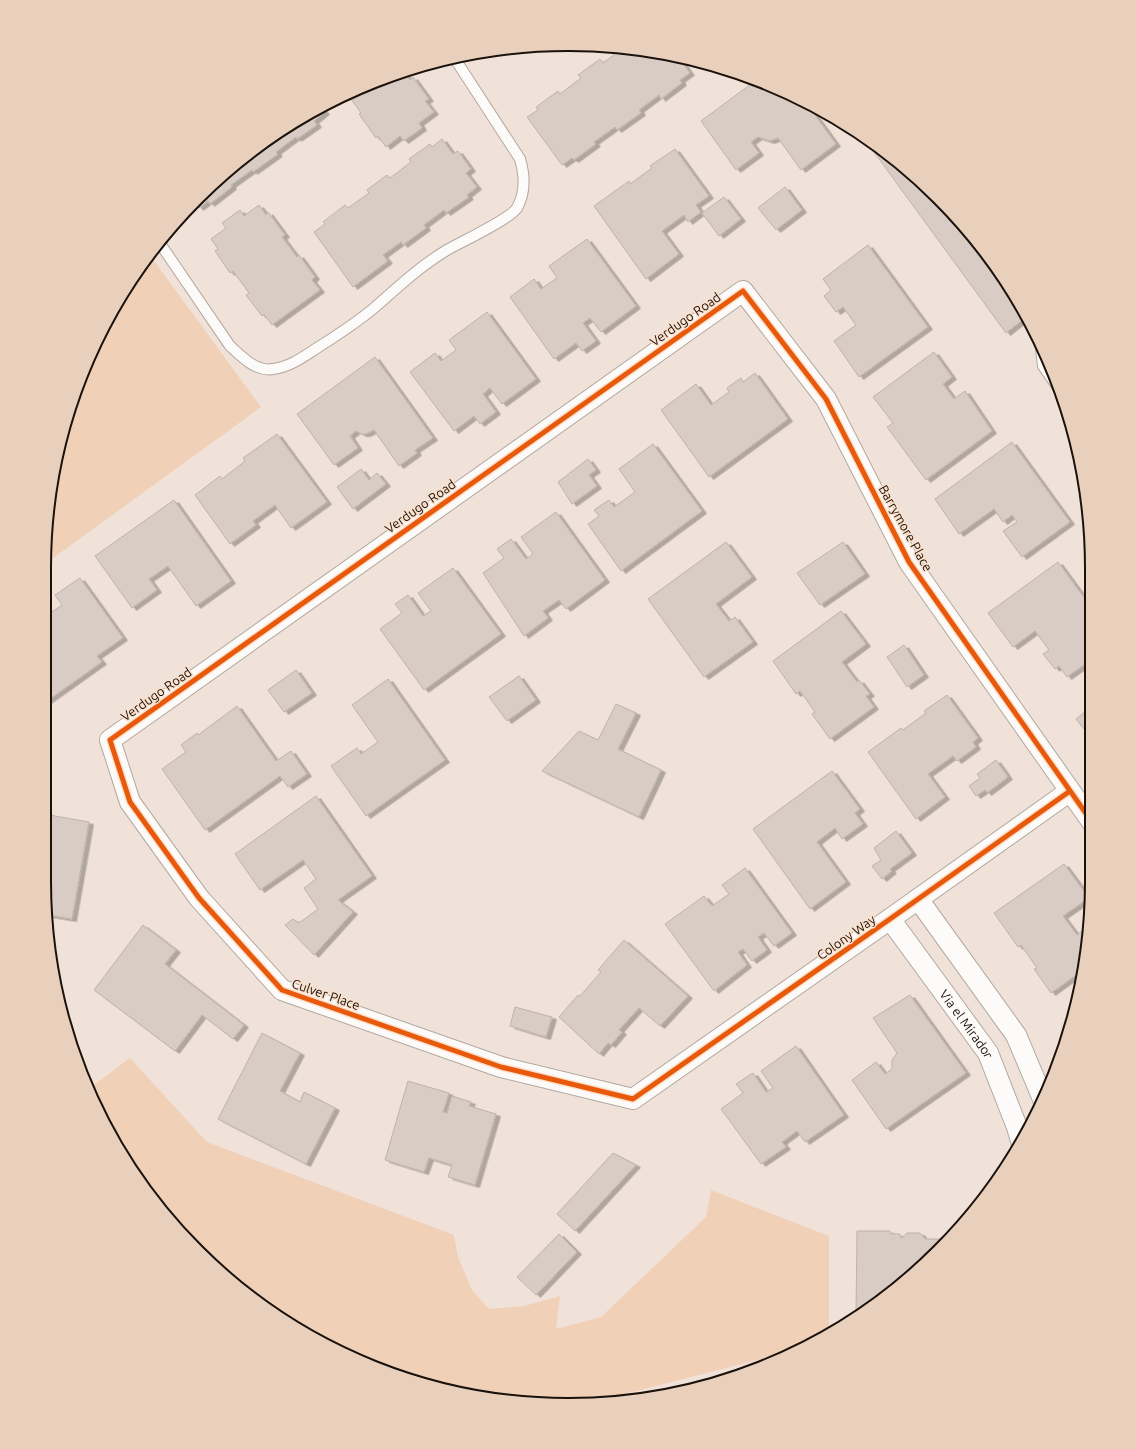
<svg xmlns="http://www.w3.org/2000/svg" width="1136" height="1449" viewBox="0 0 1136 1449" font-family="Ubuntu,sans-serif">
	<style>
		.green { fill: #f0d1b8 }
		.building { fill: #d8ccc5; stroke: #beb3ab; filter: url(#shadow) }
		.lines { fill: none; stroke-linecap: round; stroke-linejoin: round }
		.lane-casing { stroke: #b2a8a0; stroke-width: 12 }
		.street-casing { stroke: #b2a8a0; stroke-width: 22 }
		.lane { stroke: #fdfbf9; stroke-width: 10 }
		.street { stroke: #fdfbf9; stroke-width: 20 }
		.cycleway-casing { stroke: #fbe1cd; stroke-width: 8 }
		.cycleway { stroke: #e8590c; stroke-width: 5 }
		.labels { text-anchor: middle; stroke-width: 3; stroke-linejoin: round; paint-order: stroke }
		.street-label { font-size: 13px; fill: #1b120b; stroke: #fbe1cd }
		.rim { fill: none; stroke: #1b120b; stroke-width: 2 }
	</style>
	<defs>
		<filter id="shadow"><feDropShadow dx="4.5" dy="2.5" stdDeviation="0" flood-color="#0004"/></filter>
	</defs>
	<rect width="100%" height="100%" fill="#f0e2d8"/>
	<path class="green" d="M149 254 261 407 45 564V534L72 399 114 306Z
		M130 1058 207 1142 454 1235 458 1257 472 1290 489 1309 524 1306 560 1296 556 1329 601 1317 706 1217 711 1190 829 1236V1335L789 1352 597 1401 568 1405 433 1387 306 1335 198 1252 114 1143 91 1087Z"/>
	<path class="building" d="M623 48 679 58 690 73 680 80 682 83 661 99 659 95 639 110 641 113 617 130 615 127 594 142 596 144 574 160 572 158 562 165 527 117 538 110 536 107 558 91 560 94 581 78 578 75 600 59 603 63Z
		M403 71 410 80 413 77 429 99 425 101 434 112 419 123 422 128 404 141 400 136 386 147 378 136 376 138 359 114 361 113 348 95Z
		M755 81 804 100 836 144 801 170 778 138 770 141 758 137 751 142 759 153 736 170 701 121Z
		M321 107 325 112 314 121 317 125 297 139 296 137 276 152 278 154 253 172 252 170 231 185 232 187 210 204 208 201 199 208 195 203 223 174 306 114Z
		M863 137 887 152 937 199 1025 318 1006 333Z
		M442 139 453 154 458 151 471 169 466 173 477 187 467 195 469 197 446 213 444 210 424 225 426 228 403 245 401 242 383 255 388 261 353 287 314 232 325 224 323 222 345 205 348 208 369 193 367 190 387 175 390 178 411 162 409 159 430 144 432 147Z
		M675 149 709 196 696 205 701 212 688 222 684 215 662 231 679 254 646 279 594 206 629 181 630 184 652 168 650 166Z
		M785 187 802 210 776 230 758 208Z
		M724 197 741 219 719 236 702 213Z
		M259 205 266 215 268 212 285 235 282 237 297 257 299 255 315 277 312 280 320 290 272 325 264 314 262 316 246 295 249 293 233 271 230 273 215 251 218 249 211 239 226 228 222 223 240 210 244 216Z
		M587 239 636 306 601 332 590 318 583 323 596 341 582 351 576 343 554 359 510 297 534 279 541 289 557 278 549 266Z
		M868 245 928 327 859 377 834 341 856 325 843 307 836 312 824 296 831 290 823 279Z
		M487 312 536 379 502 404 490 388 483 394 496 412 480 424 474 416 454 431 410 372 435 353 441 361 456 350 449 340Z
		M934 352 952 377 943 384 954 399 965 391 992 431 926 480 887 427 893 423 873 397Z
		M375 357 433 438 415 450 417 453 399 466 374 430 366 434H362L356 431 350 436 358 448 334 465 297 414Z
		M755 373 788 419 709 477 661 410 696 384 711 405 729 392 727 388 741 378 743 382Z
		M277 434 327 502 291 528 275 505 253 521 256 525 230 544 195 495 220 476 222 479 245 461 243 458Z
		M1012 442 1070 522 1022 557 1003 531 1017 522 1012 515 1003 522 994 509 959 534 935 499Z
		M653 444 702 511 621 571 588 524 599 516 594 510 609 500 614 507 635 492 619 469Z
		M588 459 596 470 589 475 597 486 572 504 558 482Z
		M361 469 369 480 377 473 386 484 353 509 337 487Z
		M174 500 231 581 196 606 168 566 149 579 157 590 132 608 95 556Z
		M556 512 605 580 566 609 559 600 543 611 548 618 524 636 483 573 504 558 497 549 511 539 526 559 533 554 521 537Z
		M726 542 752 577 716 604 729 621 735 617 753 642 704 677 648 599Z
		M843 542 865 574 820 605 797 573Z
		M1058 562 1091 607V660L1067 677 1059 666 1055 669 1043 654 1049 650 1035 631 1013 647 988 613Z
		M453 568 501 634 424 690 380 629 402 613 395 604 408 595 423 616 431 611 418 593Z
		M80 578 123 638 97 656 102 662 47 701 45 697V615L46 616 62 605 55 595Z
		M841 611 866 644 842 662 857 682 859 680 870 694 866 696 874 707 830 739 812 714 815 712 800 691 796 694 773 661Z
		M904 645 924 675 907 687 887 657Z
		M296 670 312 693 284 712 268 690Z
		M519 676 536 700 507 721 489 697Z
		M388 679 445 760 366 816 331 766 357 748 361 754 378 742 352 705Z
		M947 695 978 738 973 742 976 747 957 761 953 756 928 774 945 797 916 819 868 752 901 728 903 730 926 713 924 711Z
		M616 704 636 713 618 749 661 770 639 817 542 771 579 731 598 740Z
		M237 706 276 761 291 751 307 774 288 787 280 776 205 830 162 769 186 752 181 745 197 733 198 735Z
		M1091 707 1092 739 1076 719Z
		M1092 741V757L1084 746Z
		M996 760 1008 777 987 793 985 790 976 796 969 786 980 778 977 774Z
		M832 771 860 809 855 813 863 824 842 839 835 828 817 842 846 882 810 909 753 829Z
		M316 796 372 876 338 900 353 912 314 955 285 925 293 919 299 923 318 909 304 888 316 879 303 860 260 890 235 854Z
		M44 814 89 822 72 919 48 915 44 881Z
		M896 831 912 853 890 869 892 871 882 879 872 866 881 860 874 848Z
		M1064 864 1089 898 1063 916 1077 935 1082 931 1087 937 1083 970 1051 993 1034 969 1037 968 1021 945 1018 947 994 913Z
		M745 868 792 933 774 946 764 933 758 937 767 950 752 961 743 949 738 952 747 965 714 991 665 924 704 896 712 906 729 894 722 885Z
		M143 925 176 950 165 964 244 1025 233 1039 202 1015 175 1051 94 990Z
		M624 940 688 996 660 1026 639 1008 619 1030 622 1032 611 1045 608 1043 599 1054 559 1017 578 995 580 996 601 972 598 970Z
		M910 995 966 1073 886 1129 852 1080 876 1062 885 1074 892 1069V1060L897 1053 873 1018Z
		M515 1007 552 1017 546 1037 510 1026Z
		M262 1033 300 1053 280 1091 300 1102 304 1092 335 1108 306 1164 218 1119Z
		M796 1046 844 1115 805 1142 797 1131 782 1142 786 1147 761 1164 721 1109 743 1093 736 1084 753 1073 766 1092 773 1088 761 1071Z
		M408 1081 449 1093 443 1112 447 1113 452 1096 471 1102 469 1106 496 1114 475 1185 448 1177 452 1165 429 1158 424 1172 385 1160Z
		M613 1153 636 1165 575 1231 557 1214Z
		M857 1231H890L891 1234H900L901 1238H902L907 1233H920L925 1239H945V1244L938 1252 856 1315Z
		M559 1234 577 1252 536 1295 517 1277Z"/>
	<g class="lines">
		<g class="lane-casing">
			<path id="lane" d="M159 242 230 346C242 357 256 372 273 369 290 367 303 357 317 348 336 336 356 323 374 308 397 288 420 266 447 250 461 242 510 219 517 208 526 192 525 176 520 159L457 62 453 59
				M1041 348 1043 366 1061 392"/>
		</g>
		<g class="street-casing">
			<g id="street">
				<path d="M1070 791 890 919 633 1099 501 1067 282 990 199 898 130 802 110 740 743 291 826 399 909 562 1092 822"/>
				<path d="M918 899 1016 1035 1043 1099"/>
				<path id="s1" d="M890 919 988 1053 1017 1127 1021 1141"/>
			</g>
		</g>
		<use href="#lane" class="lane"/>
		<use href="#street" class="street"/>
		<g class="cycleway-casing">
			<path id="cycleway" d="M1070 791 890 919 633 1099 501 1067 282 990 199 898 130 802 110 740 743 291 826 399 909 562 1092 822"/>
		</g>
		<use href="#cycleway" class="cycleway"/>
	</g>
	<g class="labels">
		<g class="street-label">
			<text transform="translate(685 319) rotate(-35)" y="5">Verdugo Road</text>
			<text transform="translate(420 506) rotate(-35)" y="5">Verdugo Road</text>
			<text transform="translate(906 528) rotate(61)" y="5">Barrymore Place</text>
			<text transform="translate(156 694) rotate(-35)" y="5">Verdugo Road</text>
			<text transform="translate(846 937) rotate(-35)" y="5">Colony Way</text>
			<text transform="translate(326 994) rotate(19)" y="5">Culver Place</text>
			<text dy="5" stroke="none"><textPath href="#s1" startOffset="130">Via el Mirador</textPath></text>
		</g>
	</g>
	<path d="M0 0H1136V1449H0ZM568 51H568A517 517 0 0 1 1085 568V881A517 517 0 0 1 568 1398H568A517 517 0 0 1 51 881V568A517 517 0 0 1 568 51Z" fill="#e9d0bd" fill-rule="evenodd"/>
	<path class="rim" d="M568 51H568A517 517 0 0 1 1085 568V881A517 517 0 0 1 568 1398H568A517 517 0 0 1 51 881V568A517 517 0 0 1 568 51Z"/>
</svg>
